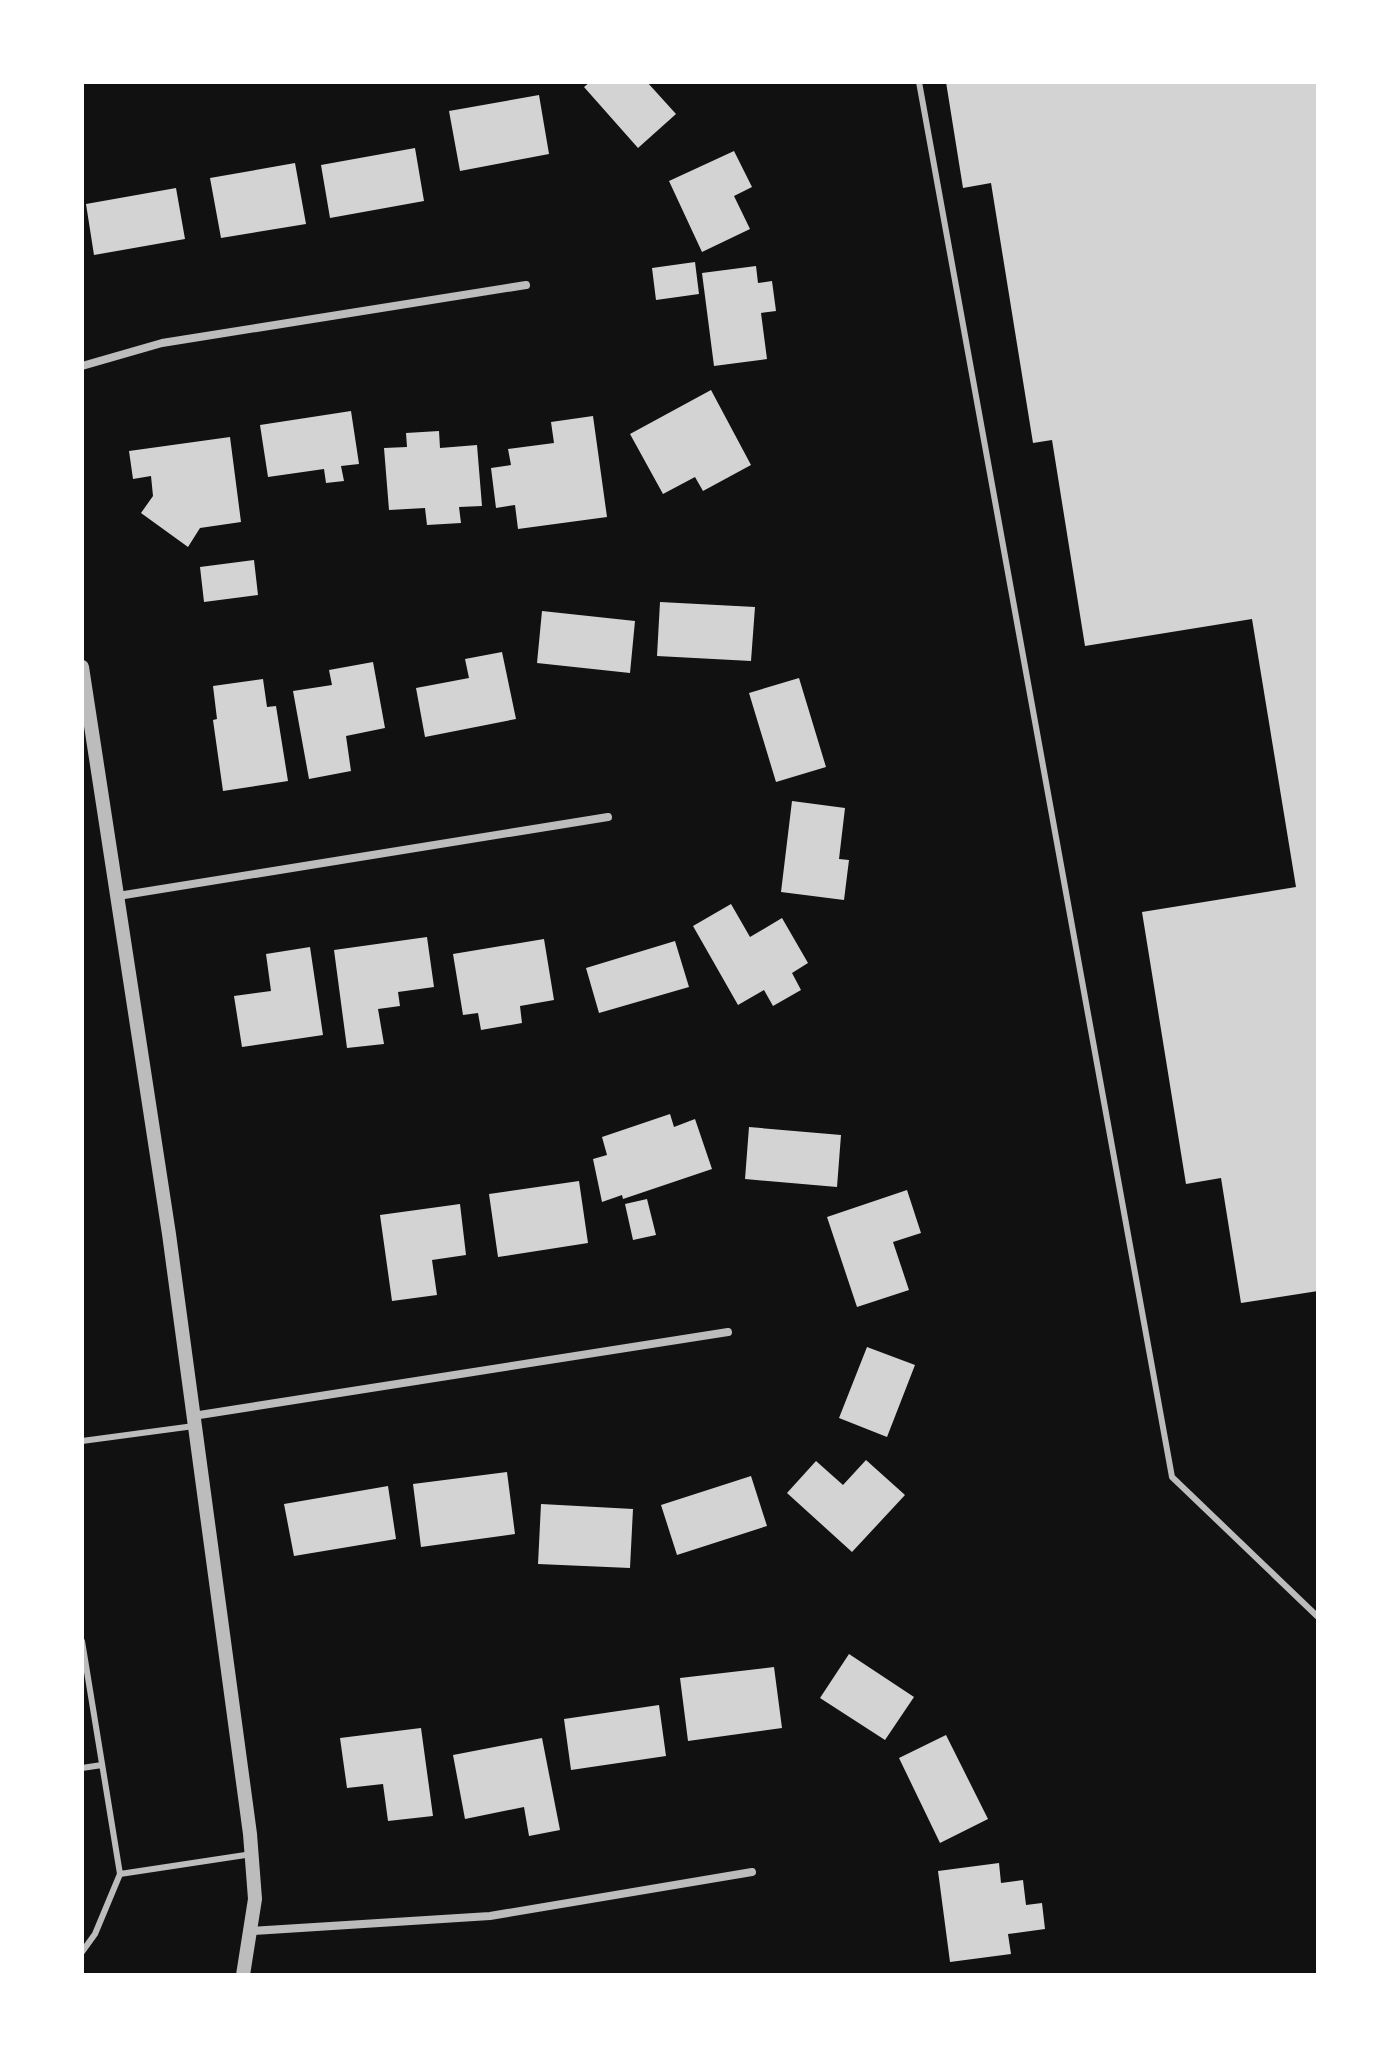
<svg xmlns="http://www.w3.org/2000/svg" width="1400" height="2057" viewBox="0 0 1400 2057" font-family="Inter,sans-serif">
	<style>
		.building { fill: #d3d3d3 }
		.lines { fill: none; stroke-linecap: round; stroke-linejoin: round }
		.service { stroke: #bcbcbc; stroke-width: 6 }
		.minor { stroke: #bcbcbc; stroke-width: 8 }
		.tertiary { stroke: #bcbcbc; stroke-width: 14 }
	</style>
	<rect width="100%" height="100%" fill="#111"/>
	<path class="building" d="M590 82H647L676 114 638 148 584 87Z
		M946 82H1318V1291L1241 1303 1221 1178 1186 1184 1142 912 1296 887 1252 619 1085 646 1052 440 1033 443 991 183 963 188Z
		M539 95 549 154 460 171 449 111Z
		M415 148 424 201 330 218 321 165Z
		M734 151 752 187 734 196 750 229 702 252 669 181Z
		M295 163 306 224 221 238 210 178Z
		M176 188 185 239 94 255 86 204Z
		M695 262 699 294 656 300 652 268Z
		M756 266 758 283 772 281 776 311 761 313 767 359 714 366 702 273Z
		M711 390 751 465 703 491 695 477 663 494 630 434Z
		M351 411 359 464 341 466 344 481 326 483 324 469 268 477 260 425Z
		M593 416 607 517 518 529 515 505 496 508 491 468 511 465 508 449 554 443 551 422Z
		M439 431 440 448 477 445 482 506 459 507 461 523 427 525 425 508 389 510 384 448 407 447 406 433Z
		M230 437 241 522 200 528 188 547 141 513 153 496 151 476 133 479 129 451Z
		M254 560 258 595 204 602 200 567Z
		M660 602 755 607 751 661 657 656Z
		M542 611 635 621 630 673 537 663Z
		M502 652 516 719 425 737 416 688 469 678 465 659Z
		M373 662 385 728 346 736 351 771 309 779 293 691 332 685 329 670Z
		M799 678 826 767 776 782 749 693Z
		M263 679 267 707 276 706 288 781 223 791 213 720 217 719 213 686Z
		M792 801 845 808 839 859 849 860 844 900 781 892Z
		M731 904 750 937 782 918 808 963 792 973 801 990 773 1006 764 990 738 1005 693 926Z
		M427 937 434 987 398 992 400 1006 378 1009 384 1044 347 1048 334 950Z
		M544 939 554 1000 520 1006 522 1023 481 1030 478 1013 463 1015 453 954Z
		M675 941 689 987 599 1013 586 968Z
		M310 947 323 1035 242 1047 234 996 271 991 266 954Z
		M670 1114 674 1127 695 1119 712 1169 623 1199 622 1195 602 1202 593 1159 607 1155 602 1137Z
		M749 1127 841 1135 837 1187 745 1179Z
		M579 1181 588 1243 498 1257 489 1194Z
		M907 1190 921 1233 893 1242 909 1290 857 1307 827 1217Z
		M647 1199 656 1235 633 1240 625 1204Z
		M460 1204 466 1255 432 1260 437 1295 392 1301 380 1215Z
		M867 1347 915 1365 887 1437 839 1418Z
		M866 1460 905 1495 852 1552 787 1493 816 1461 843 1485Z
		M507 1472 515 1534 421 1547 413 1484Z
		M751 1476 767 1526 677 1555 661 1505Z
		M388 1486 396 1539 294 1556 284 1504Z
		M541 1504 633 1509 630 1568 538 1564Z
		M849 1654 914 1697 885 1740 820 1698Z
		M774 1667 782 1728 688 1741 680 1678Z
		M659 1705 666 1756 571 1770 564 1719Z
		M421 1728 433 1816 388 1821 383 1784 347 1788 340 1738Z
		M946 1735 988 1819 940 1843 899 1758Z
		M542 1738 560 1830 529 1836 524 1807 465 1819 453 1755Z
		M999 1863 1001 1883 1023 1880 1026 1905 1042 1903 1045 1929 1008 1934 1011 1954 950 1962 938 1871Z"/>
	<g class="lines">
		<path class="service" d="M919 82 1172 1477 1318 1617
			M82 1441 194 1426
			M82 1641 120 1874 95 1934 82 1952
			M82 1768 102 1765
			M120 1874 252 1854"/>
		<path class="minor" d="M82 366 162 343 526 285
			M118 896 608 817
			M193 1416 728 1332
			M252 1931 490 1916 752 1872"/>
		<path class="tertiary" d="M82 667 169 1234 250 1834 255 1899 243 1975"/>
	</g>
	<rect width="1400" height="2057" fill="none" stroke="#ffffff" stroke-width="168"/>
</svg>
